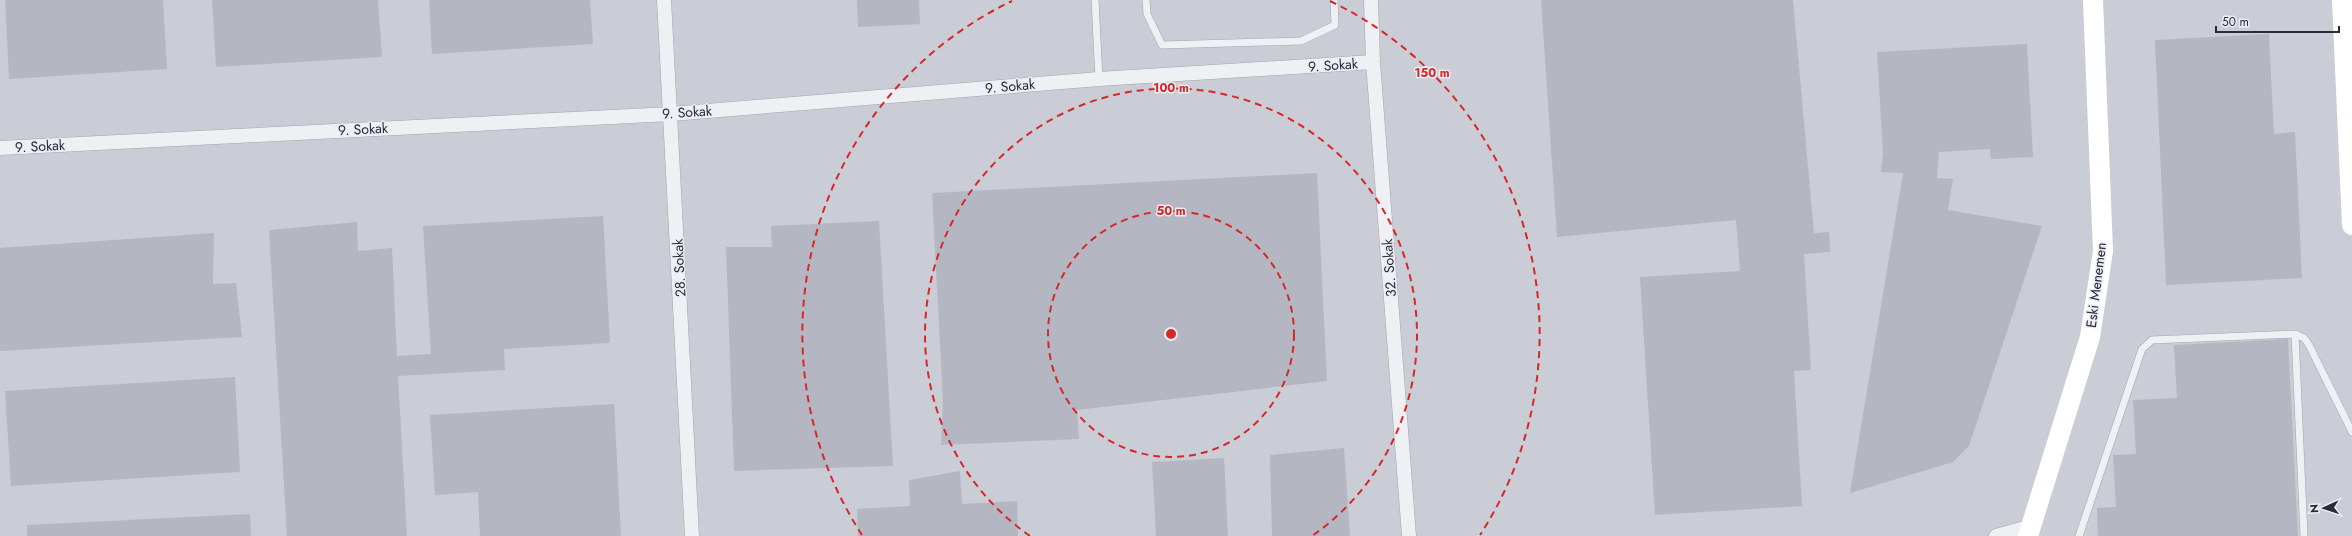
<svg xmlns="http://www.w3.org/2000/svg" width="2352" height="536" viewBox="0 0 2352 536" font-family="Jost,sans-serif">
	<style>
		.built { fill: #cacdd6 }
		.building { fill: #b4b7c1 }
		.lines { fill: none; stroke-linecap: round; stroke-linejoin: round }
		.lane-casing { stroke: #a2a5ae; stroke-width: 8 }
		.street-casing { stroke: #a2a5ae; stroke-width: 15 }
		.lane { stroke: #eef0f4; stroke-width: 7 }
		.street { stroke: #eef0f4; stroke-width: 14 }
		.secondary { stroke: #fff; stroke-width: 20 }
		.ring { fill: none; stroke: #d62828; stroke-width: 2; stroke-dasharray: 7 5 }
		.labels { text-anchor: middle; stroke-width: 3; stroke-linejoin: round; paint-order: stroke }
		.street-label { font-size: 14px; fill: #272c3a; stroke: #ebedf3 }
		.centre { fill: #d62828; stroke: #ebedf3; stroke-width: 2 }
		.ring-label { font-size: 12px; text-anchor: middle; font-weight: bold; fill: #d62828; stroke: #ebedf3; stroke-width: 3; stroke-linejoin: round; paint-order: stroke }
	</style>
	<rect width="100%" height="100%" fill="#dcdee5"/>
	<path class="built" d="M0 0H2352V536H0Z"/>
	<path class="building" d="M5 0H163L167 69 9 79Z
		M212 0H378L382 57 216 67Z
		M429 0H590L593 44 432 54Z
		M857 0H919L920 24 858 27Z
		M1541 0H1793L1814 233 1829 232 1830 252 1804 254 1811 370 1794 371 1802 506 1655 515 1640 277 1740 271 1736 220 1557 237Z
		M2269 34 2274 134 2295 132 2302 278 2166 285 2155 40Z
		M2027 44 2033 157 1991 159 1990 149 1939 152 1937 178 1953 179 1948 210 2042 226 1969 446 1953 462 1850 493 1903 173 1881 172 1883 153 1877 52Z
		M1317 173 1327 381 1077 410 1079 439 941 445 943 401 932 193Z
		M603 216 610 343 504 349 505 370 398 376 407 536H287L269 230 357 222 358 251 392 248 397 356 431 354 423 226Z
		M879 221 893 466 734 471 726 247H772L771 226Z
		M214 233 213 284 236 283 242 337 0 351V248Z
		M2288 339 2298 536H2098L2097 508 2116 507 2113 455 2136 454 2133 400 2177 398 2174 345Z
		M235 377 240 472 11 486 5 391Z
		M614 404 621 536H480L478 492 435 495 430 415Z
		M1344 448 1350 536H1272L1270 455Z
		M1224 458 1228 536H1156L1152 462Z
		M960 471 962 504 1017 501 1018 536H858L857 509 910 506 909 480Z
		M250 514 251 536H27V525Z"/>
	<g class="lines">
		<g class="lane-casing">
			<path id="lane" d="M1095 0 1099 79
				M1146 0 1147 14 1162 45 1301 41 1335 25 1334 0
				M2295 334 2304 536
				M2079 536 2142 349 2152 340 2295 334 2304 338 2309 345 2352 432"/>
		</g>
		<g class="street-casing">
			<path id="street" d="M664 0 692 536
				M1371 0 1373 62 1409 536
				M0 148 671 114 1099 79 1373 62
				M1996 536 2032 526"/>
		</g>
		<use href="#lane" class="lane"/>
		<use href="#street" class="street"/>
		<path class="secondary" d="M2342 0 2352 225
			M2028 536 2090 337 2103 251 2093 0"/>
	</g>
	<g class="ring">
		<circle cx="1171" cy="334" r="123"/>
		<path d="M1030 536A246 246 0 1 1 1312 536"/>
		<path d="M862 535A369 369 0 0 1 1012 1M1330 1A369 369 0 0 1 1480 535"/>
	</g>
	<g class="labels">
		<g class="street-label">
			<text transform="translate(1333 65) rotate(-4)" y="5">9. Sokak</text>
			<text transform="translate(1010 86) rotate(-5)" y="5">9. Sokak</text>
			<text transform="translate(687 112) rotate(-4)" y="5">9. Sokak</text>
			<text transform="translate(363 129) rotate(-3)" y="5">9. Sokak</text>
			<text transform="translate(40 146) rotate(-3)" y="5">9. Sokak</text>
			<text transform="translate(679 268) rotate(-93)" y="5">28. Sokak</text>
			<text transform="translate(1389 268) rotate(-94)" y="5">32. Sokak</text>
			<text transform="translate(2096 285) rotate(-83)" y="5">Eski Menemen</text>
		</g>
	</g>
	<circle cx="1171" cy="334" r="6" class="centre"/>
	<g class="ring-label">
		<text x="1432" y="77">150 m</text>
		<text x="1171" y="92">100 m</text>
		<text x="1171" y="215">50 m</text>
	</g>
	<g transform="translate(2324 508) rotate(267)" stroke="#ebedf3" stroke-width="3" paint-order="stroke">
	<path d="M0-3L7 15L0 10L-7 15Z" fill="#272c3a"/>
	<text y="-6" font-size="11" font-weight="bold" text-anchor="middle" fill="#272c3a">N</text>
	</g>
	<path d="M2216 26v6h123v-6" fill="none" stroke="#272c3a" stroke-width="2"/>
	<text x="2222" y="26" font-size="12" fill="#272c3a" stroke="#ebedf3" stroke-width="3" paint-order="stroke">50 m</text>
</svg>
